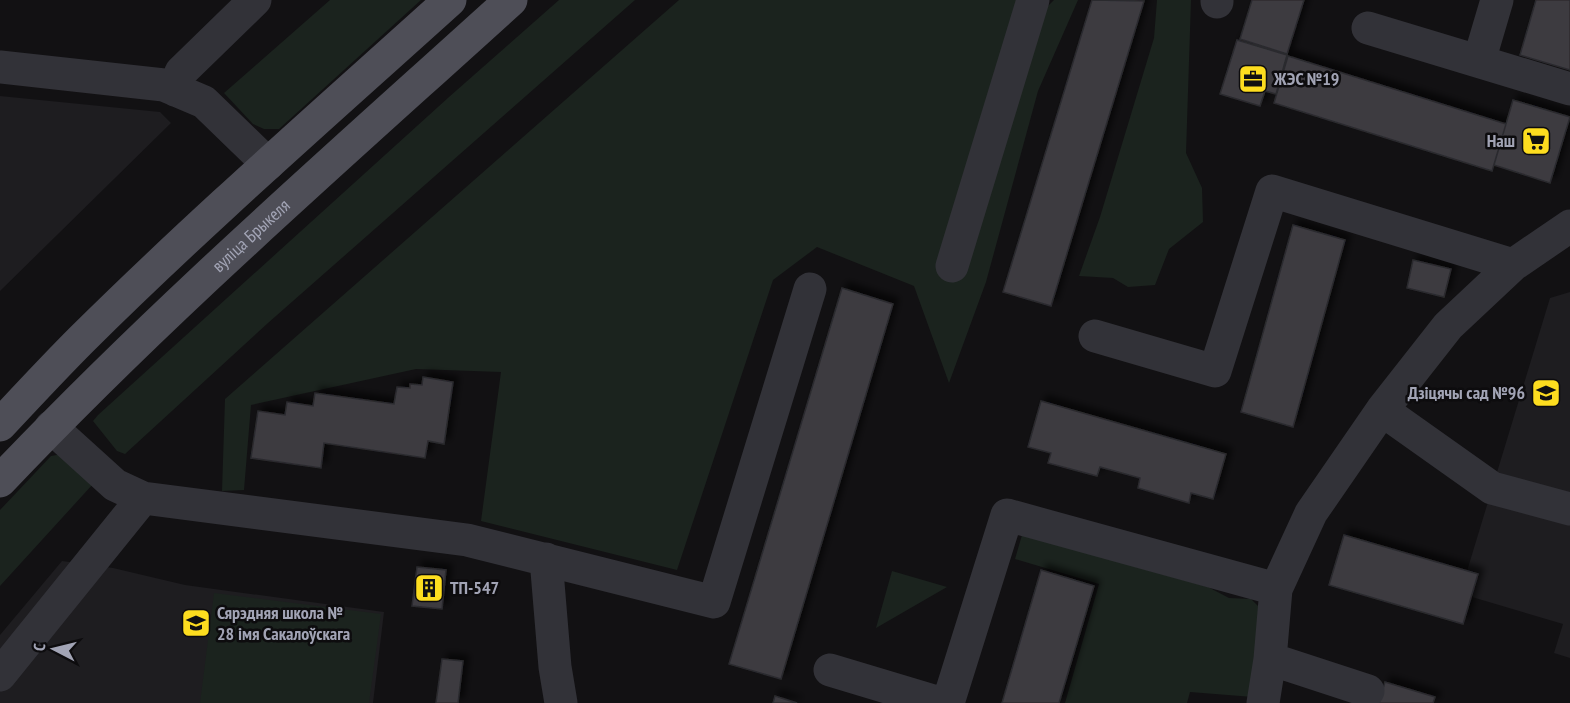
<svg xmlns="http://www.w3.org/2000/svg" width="1570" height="703" viewBox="0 0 1570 703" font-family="'PT Sans Narrow',sans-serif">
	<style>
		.built { fill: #1e1d20 }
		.green { fill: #1b231e }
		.building { fill: #3c3b41; stroke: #2c2b2f; stroke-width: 1.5; filter: url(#shadow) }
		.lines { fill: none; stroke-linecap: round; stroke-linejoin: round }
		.minor { stroke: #323238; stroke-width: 33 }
		.major { stroke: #4e4e57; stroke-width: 33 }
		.labels { text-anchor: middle; stroke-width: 5; stroke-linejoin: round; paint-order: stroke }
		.poi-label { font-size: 18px; font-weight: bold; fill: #a2a4b5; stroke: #0d0c0e; text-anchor: start }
		.street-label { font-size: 18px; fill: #a2a4b5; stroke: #0d0c0e }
	</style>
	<defs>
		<filter id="shadow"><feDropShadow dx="5.5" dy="-5.5" stdDeviation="3" flood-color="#0009"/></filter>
	</defs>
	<rect width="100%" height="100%" fill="#121113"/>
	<path class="built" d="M0 96 160 112 171 123 0 291Z
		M1570 292V658L1554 653 1563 624 1472 597 1478 574 1467 571 1550 298Z
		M62 561 113 568 185 585 384 612 373 703H0V635Z"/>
	<path class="green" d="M330 0H421L279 129H264L253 124 224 93Z
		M559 0H635L268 323 125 454 117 451 93 421 98 415 449 97Z
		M679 0H1031L1046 8 1054 0H1078L1038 91 986 282 949 383 914 286 817 247 773 280 677 570 481 521 501 372 416 369 251 405 244 490 222 491 225 399Z
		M1157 0H1191L1186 153 1202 188 1203 222 1169 249 1155 285 1128 287 1113 278 1079 276 1100 217 1154 38Z
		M62 454 93 484 0 586V510L51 456Z
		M1022 535 1208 587 1229 598 1251 599 1259 607 1253 697 1190 692 1187 703H1065L1099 584 1015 559Z
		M892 571 947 587 876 628Z
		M214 593 381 614 369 703H200Z"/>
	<path class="building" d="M1092 0 1144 1 1051 306 1003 292Z
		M1252 0H1304L1287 54 1240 39Z
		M1536 0H1570V70L1520 55Z
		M1237 40 1287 55 1276 94 1265 91 1260 106 1220 94Z
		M1288 56 1506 124 1492 171 1274 103Z
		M1513 100 1570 117 1550 183 1494 165Z
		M1293 225 1345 240 1293 427 1241 412Z
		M1413 260 1451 269 1444 297 1407 288Z
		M842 288 893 304 781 679 729 664Z
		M423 377 453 382 444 444 428 441 425 458 324 443 321 468 251 458 258 411 285 415 287 402 313 406 315 393 394 404 397 387 410 388V384L422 385Z
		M1041 401 1226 454 1213 499 1191 493 1189 503 1138 488 1140 478 1100 467 1097 476 1048 463 1051 453 1028 447Z
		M1344 535 1478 574 1463 624 1329 585Z
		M417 567 446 570 442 609 412 606Z
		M1041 570 1094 586 1059 703H1002Z
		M442 659 463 661 458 703H436Z
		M1385 682 1435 697 1433 703H1379Z
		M775 696 797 703H773Z"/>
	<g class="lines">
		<path class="minor" d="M1217 2V0
			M1368 28 1570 89
			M1479 61 1497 0
			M0 67 164 85 204 102 268 164
			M175 90 181 72 255 0
			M952 266 1033 0
			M1095 336 1215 371 1272 191 1513 265
			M1382 410 1492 488 1570 509
			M51 427 115 485 143 498 467 540 714 602 810 289
			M546 559 555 667 561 703
			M1270 659 1368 691
			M830 670 940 703
			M0 675 143 498
			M948 703 1007 515 1276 589
			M1263 703 1270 659 1276 589 1311 513 1382 410 1448 326 1513 265 1570 226"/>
		<g class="major">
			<path d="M0 425C27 396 54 367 82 339 200 222 326 112 450 0"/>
			<path id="s1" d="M0 481C161 311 338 157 511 0"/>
		</g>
	</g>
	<defs>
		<g id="office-square" transform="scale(1.5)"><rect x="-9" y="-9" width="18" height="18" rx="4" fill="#fddd1f" stroke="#0d0c0e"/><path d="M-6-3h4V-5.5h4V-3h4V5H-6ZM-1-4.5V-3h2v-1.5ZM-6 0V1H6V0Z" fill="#111"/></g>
		<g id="supermarket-square" transform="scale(1.5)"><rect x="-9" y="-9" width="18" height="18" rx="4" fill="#fddd1f" stroke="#0d0c0e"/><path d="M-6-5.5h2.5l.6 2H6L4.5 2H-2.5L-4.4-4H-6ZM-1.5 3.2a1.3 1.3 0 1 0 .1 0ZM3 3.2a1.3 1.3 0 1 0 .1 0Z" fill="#111"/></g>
		<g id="school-square" transform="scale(1.5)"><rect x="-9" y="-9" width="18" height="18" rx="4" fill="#fddd1f" stroke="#0d0c0e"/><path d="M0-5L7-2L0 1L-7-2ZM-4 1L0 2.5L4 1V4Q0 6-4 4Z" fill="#111"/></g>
		<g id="building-square" transform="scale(1.5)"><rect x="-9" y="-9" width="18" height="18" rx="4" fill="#fddd1f" stroke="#0d0c0e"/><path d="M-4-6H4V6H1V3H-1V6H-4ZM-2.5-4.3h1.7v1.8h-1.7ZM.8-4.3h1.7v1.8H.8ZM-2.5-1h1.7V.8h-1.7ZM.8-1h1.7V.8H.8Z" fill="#111"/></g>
	</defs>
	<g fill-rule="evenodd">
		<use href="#office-square" x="1253" y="79"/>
		<use href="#supermarket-square" x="1536" y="141"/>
		<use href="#school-square" x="1546" y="393"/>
		<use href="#building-square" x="429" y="588"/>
		<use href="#school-square" x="196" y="623"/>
	</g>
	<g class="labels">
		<g class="poi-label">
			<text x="1274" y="85">ЖЭС №19</text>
			<text x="1515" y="147" text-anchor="end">Наш</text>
			<text x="1525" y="399" text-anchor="end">Дзіцячы сад №96</text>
			<text x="450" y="594">ТП-547</text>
			<text x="217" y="619">Сярэдняя школа №<tspan x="217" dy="21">28 імя Сакалоўскага</tspan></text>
		</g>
		<g class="street-label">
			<text dy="6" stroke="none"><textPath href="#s1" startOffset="351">вуліца Брыкеля</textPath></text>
		</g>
	</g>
	<g transform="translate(54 649) rotate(277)" stroke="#0d0c0e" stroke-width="4.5" paint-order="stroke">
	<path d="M0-4.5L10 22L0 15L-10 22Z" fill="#a2a4b5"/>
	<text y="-9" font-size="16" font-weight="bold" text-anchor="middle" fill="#a2a4b5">С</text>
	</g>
</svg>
